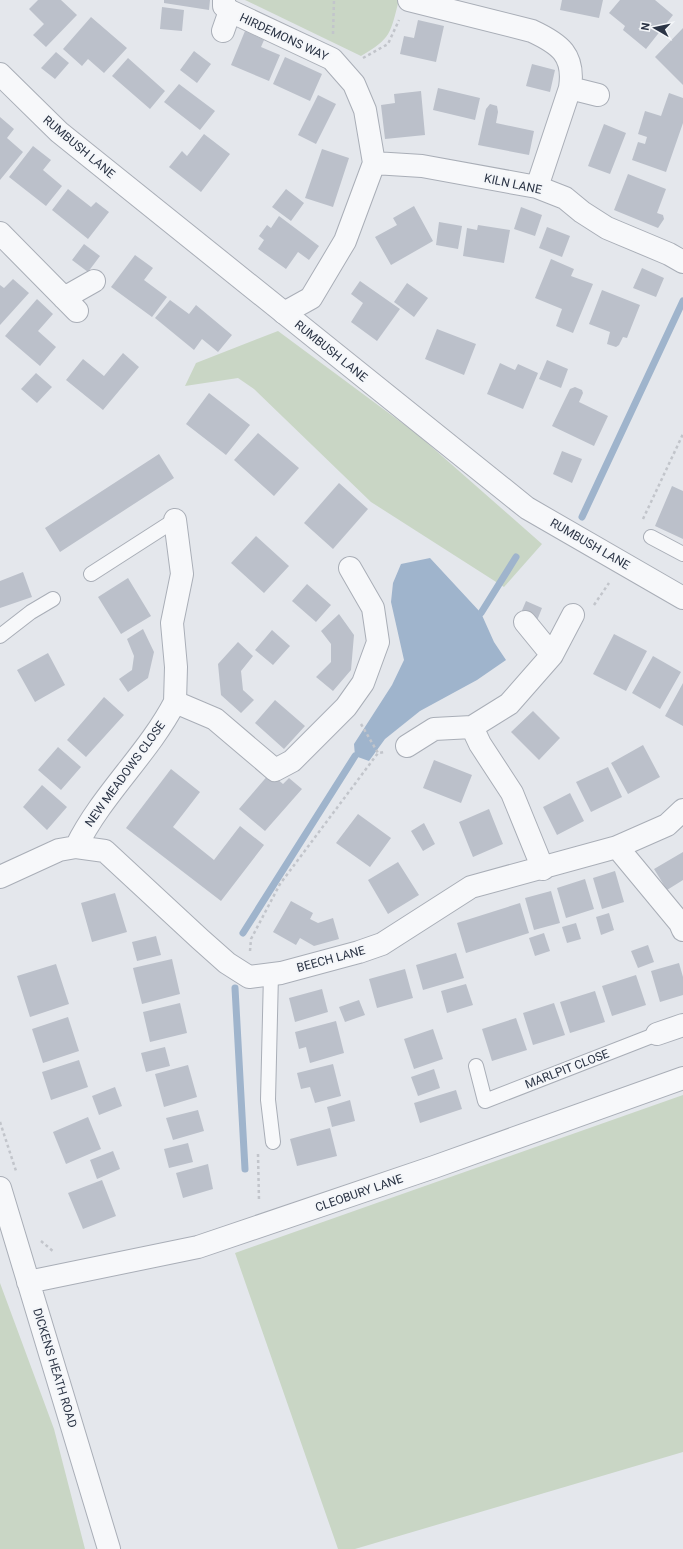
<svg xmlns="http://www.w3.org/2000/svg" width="683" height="1549" viewBox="0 0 683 1549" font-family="Roboto,sans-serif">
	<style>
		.green { fill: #c9d6c5 }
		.water { fill: #9fb4cc }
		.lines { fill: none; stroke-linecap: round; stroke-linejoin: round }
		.stream { stroke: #9fb4cc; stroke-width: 7 }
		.building { fill: #bbc0ca }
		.service-casing { stroke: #a9aeb7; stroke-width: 16 }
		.minor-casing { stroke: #a9aeb7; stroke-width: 24 }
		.tertiary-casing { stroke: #a9aeb7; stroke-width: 24 }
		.path { stroke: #c2c5cb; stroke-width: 2.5; stroke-dasharray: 3 3; stroke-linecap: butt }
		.service { stroke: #f7f8fa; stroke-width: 14 }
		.minor { stroke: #f7f8fa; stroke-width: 22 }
		.tertiary { stroke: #f7f8fa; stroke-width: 22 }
		.labels { text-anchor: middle; stroke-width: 4; stroke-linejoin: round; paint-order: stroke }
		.street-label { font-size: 12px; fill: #2b3445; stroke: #f4f6f9 }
	</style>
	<rect width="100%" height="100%" fill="#e4e7ec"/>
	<path class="green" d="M245 0H399C390 33 392 38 361 56Z
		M278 331 417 434 542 544 504 587 371 502 254 389 238 378 185 386 196 363Z
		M683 1095V1452L355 1549H338L235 1253Z
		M0 1283 54 1429 85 1549H0Z"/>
	<path class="water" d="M430 558 481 613 494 642 506 660 477 680 420 711 385 739 369 761 355 756 354 744 392 685 404 660 391 602 393 583 401 564Z"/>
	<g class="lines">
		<path class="stream" d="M582 517 683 301
			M481 613 516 557
			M243 933 355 756
			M235 988 245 1169"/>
	</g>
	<path class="building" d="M38 0H61L77 15 46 47 33 35 44 24 29 9Z
		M164 0H210L209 10 164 3Z
		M562 0H603L599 18 560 10Z
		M620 0H655L673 15 646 49 623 30 625 26 609 13Z
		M162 7 184 10 182 31 160 29Z
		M91 17 127 48 104 73 88 59 82 66 63 49Z
		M418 20 444 26 436 62 400 54 404 36 414 38Z
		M683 28V85L655 57Z
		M245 31 264 40 261 47 280 55 269 81 231 65Z
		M194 51 211 64 197 83 180 70Z
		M56 52 69 63 55 79 41 68Z
		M285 57 322 74 310 101 273 84Z
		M128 58 165 91 150 109 112 76Z
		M532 64 555 70 550 92 526 86Z
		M179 84 215 111 200 130 164 102Z
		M438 88 480 98 475 120 433 110Z
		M421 91 425 135 385 139 381 105 395 103 394 94Z
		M669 93 683 98V123L666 172 632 160 638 142 645 144 647 137 638 134 645 111 661 116Z
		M318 95 336 104 316 144 298 135Z
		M490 104 497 106 498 112 496 123 534 131 529 155 478 145 486 109Z
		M0 117 14 129 7 138 23 152 0 180Z
		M604 124 626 133 610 174 588 166Z
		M204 134 230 154 201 192 169 167 182 151 187 156Z
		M33 146 51 160 43 170 62 186 46 206 9 177Z
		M322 149 349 158 333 207 305 198Z
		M628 174 666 189 657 213 663 215 664 219 658 228 614 210Z
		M68 189 91 207 96 202 109 212 88 239 52 210Z
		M286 189 304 203 291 221 272 207Z
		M414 206 433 241 391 265 375 237 397 225 393 218Z
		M521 207 542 215 535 236 514 229Z
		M279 216 319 246 309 260 298 252 286 269 258 249 264 240 259 236 267 225 271 228Z
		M439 222 462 226 458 249 436 245Z
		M478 225 510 230 504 263 463 256 467 228 477 230Z
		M547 227 570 236 562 257 539 248Z
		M84 244 100 256 88 272 72 260Z
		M135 255 153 268 144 280 167 297 152 317 111 287Z
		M551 259 574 269 571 276 593 284 573 333 556 326 562 309 535 298Z
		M642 268 664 278 656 297 633 288Z
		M13 279 29 293 0 325V285L4 288Z
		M360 281 400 309 377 341 351 322 363 303 351 294Z
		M407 283 428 298 414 317 394 302Z
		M602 290 640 305 627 338 623 337 619 345 616 347 607 344 610 332 589 324Z
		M37 299 53 314 38 331 56 347 40 366 5 336Z
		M170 300 189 314 196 305 232 335 218 352 202 339 194 350 155 318Z
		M437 329 476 344 464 375 425 359Z
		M123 353 139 367 103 410 66 380 83 359 104 376Z
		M547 360 568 369 561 388 539 379Z
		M500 363 515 370 518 364 538 373 523 409 487 394Z
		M36 373 52 387 37 403 21 389Z
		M575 387 582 390 583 393 579 402 608 416 594 446 552 426 570 389Z
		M209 393 250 425 226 455 186 424Z
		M258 433 299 468 274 496 234 460Z
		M562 451 582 459 572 483 553 474Z
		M159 454 174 478 60 552 45 528Z
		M339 483 368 509 333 549 304 523Z
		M672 486 683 491V539L655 526Z
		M256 536 289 566 264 593 231 563Z
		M23 572 32 597 0 608V581Z
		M128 578 151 616 121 634 98 597Z
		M307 584 331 605 316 622 292 601Z
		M526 601 542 608 536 623 520 615Z
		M339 614 354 635 351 670 333 691 316 677 331 662V644L321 631Z
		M143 629 154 652 148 678 128 692 119 679 132 670 134 656 127 639Z
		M272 630 290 646 273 665 255 650Z
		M614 634 647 651 626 691 593 674Z
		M238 642 253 656 241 671 243 690 254 700 241 713 221 695 218 664Z
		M48 653 65 685 35 702 17 670Z
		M653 656 681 672 660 709 632 693Z
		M683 683V726L665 716Z
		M104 697 124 715 86 757 67 740Z
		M275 700 305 726 284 749 255 723Z
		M533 711 560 738 539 760 511 732Z
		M643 745 660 777 628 794 611 763Z
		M58 747 81 767 61 790 38 770Z
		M434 760 472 775 461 803 423 788Z
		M608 767 622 797 591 812 576 782Z
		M171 769 200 792 173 827 214 860 240 826 264 845 221 901 126 828Z
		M270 773 283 784 289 778 302 789 265 831 239 809Z
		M42 785 67 807 47 830 23 807Z
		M570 793 584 821 557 835 543 807Z
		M489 809 503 844 473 857 459 822Z
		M358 814 391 838 370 867 336 843Z
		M424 823 435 844 423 851 411 831Z
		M683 852V880L667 890 654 869Z
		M398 862 419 895 388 914 368 880Z
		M615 871 624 902 602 909 593 878Z
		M585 879 594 909 566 918 557 888Z
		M551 891 560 923 534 930 525 898Z
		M115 893 127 932 92 942 81 903Z
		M291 901 313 913 310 919 318 923 333 918 339 939 314 946 300 938 296 945 273 932Z
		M520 903 529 933 466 953 457 923Z
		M609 913 614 930 601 935 596 917Z
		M576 923 581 939 567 943 562 927Z
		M544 933 550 951 535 956 529 938Z
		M156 936 161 955 137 961 132 942Z
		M648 945 654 962 638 968 631 951Z
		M456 953 464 978 423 990 416 965Z
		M172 959 180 994 142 1004 133 968Z
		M679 963 683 977V995L660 1002 651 971Z
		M56 964 69 1004 30 1017 17 976Z
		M405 969 413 998 377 1008 369 979Z
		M636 975 646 1005 612 1016 602 986Z
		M466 984 473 1005 447 1013 441 991Z
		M322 989 328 1012 295 1022 289 998Z
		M595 991 605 1022 570 1033 560 1002Z
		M359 1000 365 1015 345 1022 339 1007Z
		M180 1003 187 1033 150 1042 143 1012Z
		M554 1003 565 1035 533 1045 523 1013Z
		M68 1017 79 1051 43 1063 32 1029Z
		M516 1018 527 1050 492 1061 482 1029Z
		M336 1021 344 1053 310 1063 306 1047 299 1049 295 1032Z
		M433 1029 443 1059 414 1069 404 1039Z
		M165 1047 170 1066 146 1072 141 1053Z
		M79 1060 88 1087 51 1100 42 1072Z
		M333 1064 341 1096 315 1103 310 1087 301 1089 297 1073Z
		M188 1065 197 1097 164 1107 155 1074Z
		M434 1069 440 1088 418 1096 411 1077Z
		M115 1087 122 1106 99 1115 92 1096Z
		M456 1090 462 1109 420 1123 414 1103Z
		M350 1100 355 1121 332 1127 327 1107Z
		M198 1110 204 1131 173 1140 166 1118Z
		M88 1117 101 1149 66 1164 53 1132Z
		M330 1128 337 1156 297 1166 290 1139Z
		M188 1143 193 1162 169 1168 164 1149Z
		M113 1151 120 1169 97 1179 90 1160Z
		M208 1164 213 1189 183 1198 176 1173Z
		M102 1180 116 1216 83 1229 68 1193Z"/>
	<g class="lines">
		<g class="service-casing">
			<path id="service" d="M651 537 683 554
				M91 574 175 520
				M0 636 31 612 53 599
				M271 974 268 1100 273 1142
				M476 1066 485 1101 657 1034"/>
		</g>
		<g class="minor-casing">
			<path id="minor" d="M224 0V6L230 11 332 59 354 84 365 110 374 163 345 241 311 298 284 313
				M409 0 532 31C560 44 575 55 570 88L537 187
				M223 31 230 11
				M570 88 598 95
				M374 163 422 166 537 187 565 198 582 212 607 228 669 254 683 262
				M0 233 77 311
				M64 298 94 281
				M175 520 182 574 172 623 176 667 175 702 215 719 275 770 292 761 346 707 363 683 378 642 373 608 350 568
				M525 622 552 655
				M472 727 509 704 552 655 573 615
				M407 746 434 729 472 727 480 744 512 793 543 869
				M76 847C102 794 148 754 175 702
				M617 847 680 923 683 930
				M0 877 59 850 76 847 105 851 200 939 227 963 249 977 281 973 359 952 382 944 471 887 617 847 667 825 683 810
				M657 1034 683 1025"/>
		</g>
		<g class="tertiary-casing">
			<path id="tertiary" d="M0 74 59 132 527 508 683 598
				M0 1188 109 1549
				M28 1282 198 1247 434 1167 683 1078"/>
		</g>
		<path class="path" d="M333 34 334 0
			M363 58 388 44 399 20
			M643 519 683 434
			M594 605 609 583
			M361 724 378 753
			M250 951 251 939 280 884 378 753 385 752
			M0 1122 16 1171
			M258 1154 259 1201
			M41 1241 54 1252"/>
		<use href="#service" class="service"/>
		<use href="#minor" class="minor"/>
		<use href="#tertiary" class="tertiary"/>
	</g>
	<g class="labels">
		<g class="street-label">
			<text transform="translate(284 37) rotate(25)" y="4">HIRDEMONS WAY</text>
			<text transform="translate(79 147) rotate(40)" y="4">RUMBUSH LANE</text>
			<text transform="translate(513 184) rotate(12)" y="4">KILN LANE</text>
			<text transform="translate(331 351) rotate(39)" y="4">RUMBUSH LANE</text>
			<text transform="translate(590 544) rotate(30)" y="4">RUMBUSH LANE</text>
			<text transform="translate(125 774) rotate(-54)" y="4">NEW MEADOWS CLOSE</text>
			<text transform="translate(331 959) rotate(-15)" y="4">BEECH LANE</text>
			<text transform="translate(567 1069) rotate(-21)" y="4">MARLPIT CLOSE</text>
			<text transform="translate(359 1193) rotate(-19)" y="4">CLEOBURY LANE</text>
			<text transform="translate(55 1368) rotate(73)" y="4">DICKENS HEATH ROAD</text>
		</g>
	</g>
	<g transform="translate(655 28) rotate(279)" stroke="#f4f6f9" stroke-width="3" paint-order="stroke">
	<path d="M0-3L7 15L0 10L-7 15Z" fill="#2b3445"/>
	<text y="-6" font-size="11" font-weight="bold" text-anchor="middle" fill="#2b3445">N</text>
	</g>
</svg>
